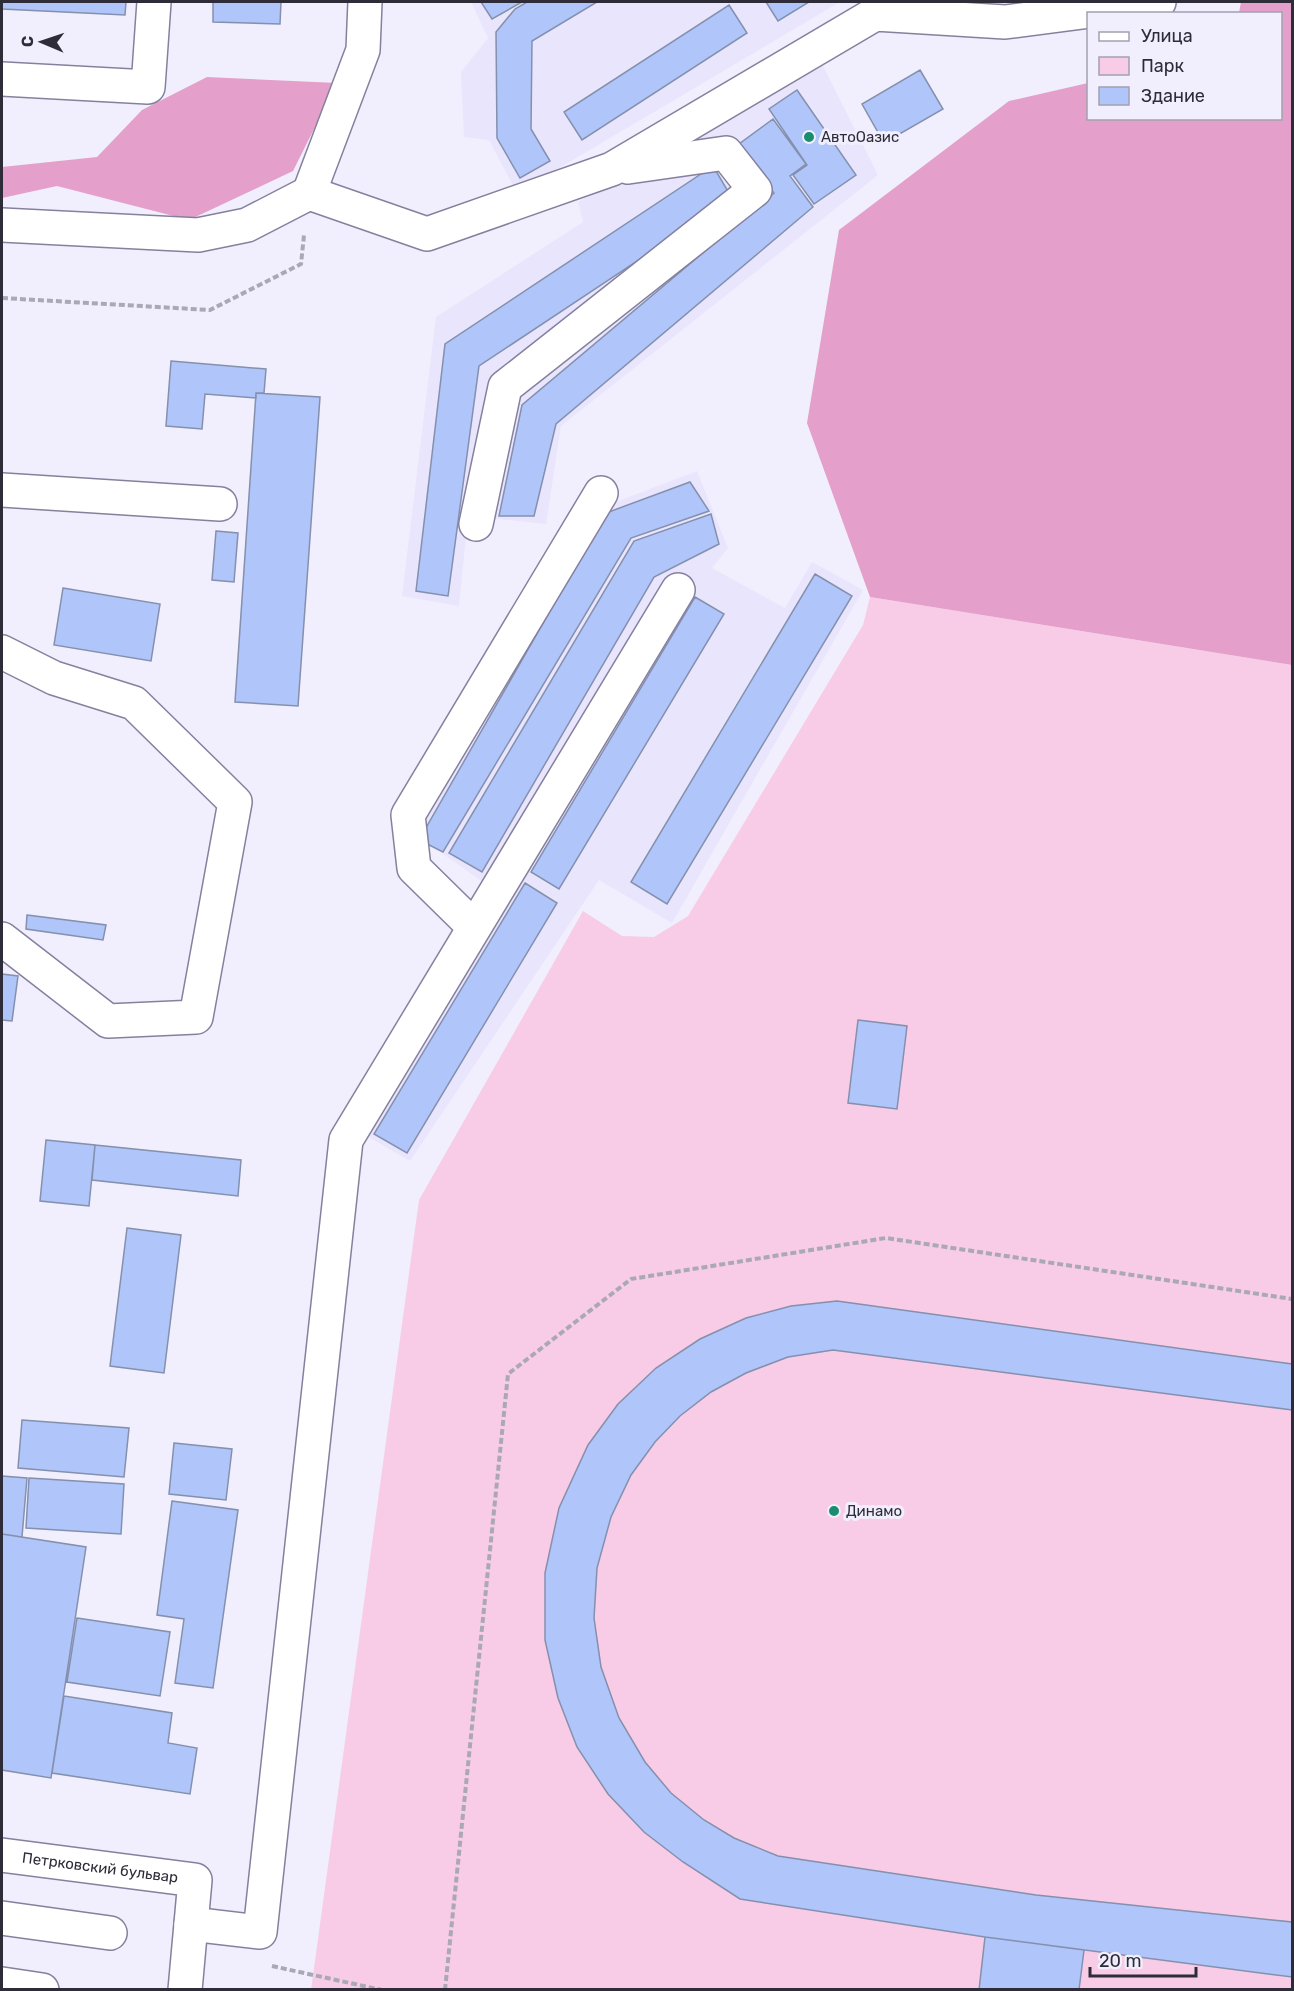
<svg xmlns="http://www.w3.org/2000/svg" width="1294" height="1991" viewBox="0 0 1294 1991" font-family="Rubik,sans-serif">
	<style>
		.built { fill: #e8e5fd }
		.green { fill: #f8cce6 }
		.forest { fill: #e4a0cb }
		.building { fill: #b0c5fa; stroke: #8490ad; stroke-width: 1.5 }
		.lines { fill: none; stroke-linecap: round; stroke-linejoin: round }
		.minor-casing { stroke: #85809e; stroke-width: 36 }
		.path { stroke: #aaa8b6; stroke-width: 4; stroke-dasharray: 6 3; stroke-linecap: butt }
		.minor { stroke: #fff; stroke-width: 33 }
		.poi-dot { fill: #1a8d6f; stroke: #f1effd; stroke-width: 2 }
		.labels { text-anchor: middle; stroke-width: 6; stroke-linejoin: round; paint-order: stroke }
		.poi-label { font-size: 15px; fill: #2e2c39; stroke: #f1effd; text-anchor: start }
		.street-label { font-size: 15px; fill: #2e2c39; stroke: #f1effd }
	</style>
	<rect width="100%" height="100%" fill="#f1effd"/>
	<path class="built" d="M471 2H840L517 193 489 140 464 137 461 72 488 38Z
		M823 66 878 175 561 426 546 524 468 516 459 606 402 596 436 317 583 222 578 202Z
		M697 471 728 548 712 568 785 608 812 562 863 590 672 923 599 880 410 1161 367 1136 490 887 415 834 603 507Z"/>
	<path class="green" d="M870 597 1292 665V1989L311 1990 419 1200 583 911 622 936 654 937 688 916 863 625Z"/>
	<path class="forest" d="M1241 2H1292V665L870 597 807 423 839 230 1009 101 1088 83V118H1280V14L1239 13Z
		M207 77 337 83 293 171 189 220 57 186 2 198V167L97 157 142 110Z"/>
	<path class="building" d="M2 2H126L125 15 2 9Z
		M213 2H281L280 24 213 22Z
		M481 2H522L492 19Z
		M527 2H597L532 41 531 129 550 161 520 178 497 138 496 32 515 9Z
		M766 2H809L778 21Z
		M729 5 747 33 582 140 564 112Z
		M920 70 943 109 884 143 862 104Z
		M797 90 856 175 814 204 793 175 807 165 769 109Z
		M773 119 806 164 790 176 813 207 556 424 534 516H499L522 405 774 193 739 144Z
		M713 166 732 198 479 366 448 596 416 591 445 344Z
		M171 361 266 369 264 393H256V398L205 394 202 429 166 426Z
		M256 393 320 397 298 706 235 702Z
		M690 482 709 511 631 538 443 852 419 840 606 513Z
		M711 514 719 544 654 577 482 872 449 853 634 541Z
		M216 531 238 533 234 582 212 580Z
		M815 574 852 596 667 904 631 882Z
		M63 588 160 604 151 661 54 645Z
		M695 597 724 614 559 889 531 872Z
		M525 883 557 903 407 1153 374 1134Z
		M27 915 106 925 103 940 26 929Z
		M2 974 18 976 12 1021 2 1020Z
		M858 1020 907 1026 897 1109 848 1103Z
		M46 1140 95 1145 89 1206 40 1201Z
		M95 1145 241 1160 238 1196 92 1180Z
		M127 1228 181 1235 164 1373 110 1366Z
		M837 1301 1292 1364V1410L833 1350 788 1357 746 1373 711 1392 680 1416 655 1442 631 1475 611 1517 597 1568 594 1618 601 1667 619 1718 645 1762 671 1793 704 1820 734 1838 778 1856 1036 1895 1292 1922V1977L985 1937 740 1899 683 1862 644 1832 608 1794 577 1747 558 1698 545 1640V1573L559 1508 588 1445 618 1404 656 1368 700 1339 746 1318 791 1306Z
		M22 1420 129 1428 124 1477 18 1468Z
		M174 1443 232 1449 226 1500 169 1494Z
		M2 1476 27 1478 22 1537 2 1534Z
		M29 1478 124 1484 121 1534 26 1528Z
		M172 1501 238 1510 213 1688 175 1683 184 1619 157 1615Z
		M2 1534 86 1547 51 1778 2 1770Z
		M77 1618 170 1632 160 1696 67 1682Z
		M64 1696 172 1713 168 1743 197 1748 190 1794 52 1773Z
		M985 1937 1084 1950 1079 1990H979Z"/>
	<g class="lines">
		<g class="minor-casing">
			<g id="minor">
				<path d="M2 79 148 87 154 2"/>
				<path d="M309 193 427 234 612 169 875 14 1005 22 1159 2"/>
				<path d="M2 225 198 235 247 225 309 193 363 50 365 2"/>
				<path d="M2 490 220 504"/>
				<path d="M476 524 505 387 755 190 726 153 628 167"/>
				<path d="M2 652 54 678 134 703 235 802 196 1017 108 1021 2 939"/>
				<path d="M474 927 414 868 408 815 601 493"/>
				<path id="s1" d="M2 1855 195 1880 185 1990"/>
				<path d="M2 1918 110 1933"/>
				<path d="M191 1924 260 1932 346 1140 678 590"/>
				<path d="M2 1984 42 1990"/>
			</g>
		</g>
		<path class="path" d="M2 298 210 310 301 264 304 235
			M272 1966 382 1990
			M445 1990 508 1374 631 1279 886 1238 1292 1299"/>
		<use href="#minor" class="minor"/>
	</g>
	<g class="poi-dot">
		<circle cx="809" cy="137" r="6"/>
		<circle cx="834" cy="1511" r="6"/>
	</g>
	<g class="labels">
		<g class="poi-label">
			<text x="821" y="142">АвтоОазис</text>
			<text x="846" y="1516">Динамо</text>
		</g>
		<g class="street-label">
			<text dy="5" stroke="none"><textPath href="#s1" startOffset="99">Петрковский бульвар</textPath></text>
		</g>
	</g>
	<rect width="1294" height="1991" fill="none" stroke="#2e2c39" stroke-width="6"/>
	<rect x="1087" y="12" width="195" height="108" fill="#f1effd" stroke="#a3a1af" stroke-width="1.5"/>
	<rect x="1099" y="32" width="30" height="9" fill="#ffffff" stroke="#a3a1af" stroke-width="1.5"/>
	<text x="1141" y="42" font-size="18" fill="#2e2c39">Улица</text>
	<rect x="1099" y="57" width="30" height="18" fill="#f8cce6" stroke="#a3a1af" stroke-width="1.5"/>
	<text x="1141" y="72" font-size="18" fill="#2e2c39">Парк</text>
	<rect x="1099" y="87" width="30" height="18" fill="#b0c5fa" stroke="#a3a1af" stroke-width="1.5"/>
	<text x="1141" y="102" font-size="18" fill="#2e2c39">Здание</text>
	<g transform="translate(42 42) rotate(272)" stroke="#f1effd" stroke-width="4.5" paint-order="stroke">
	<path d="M0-4.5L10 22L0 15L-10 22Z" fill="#2e2c39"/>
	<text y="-9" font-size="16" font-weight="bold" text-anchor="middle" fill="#2e2c39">С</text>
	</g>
	<path d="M1090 1967v9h106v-9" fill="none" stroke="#2e2c39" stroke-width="3"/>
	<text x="1099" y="1967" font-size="18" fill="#2e2c39" stroke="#f1effd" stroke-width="4.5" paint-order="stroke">20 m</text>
</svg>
